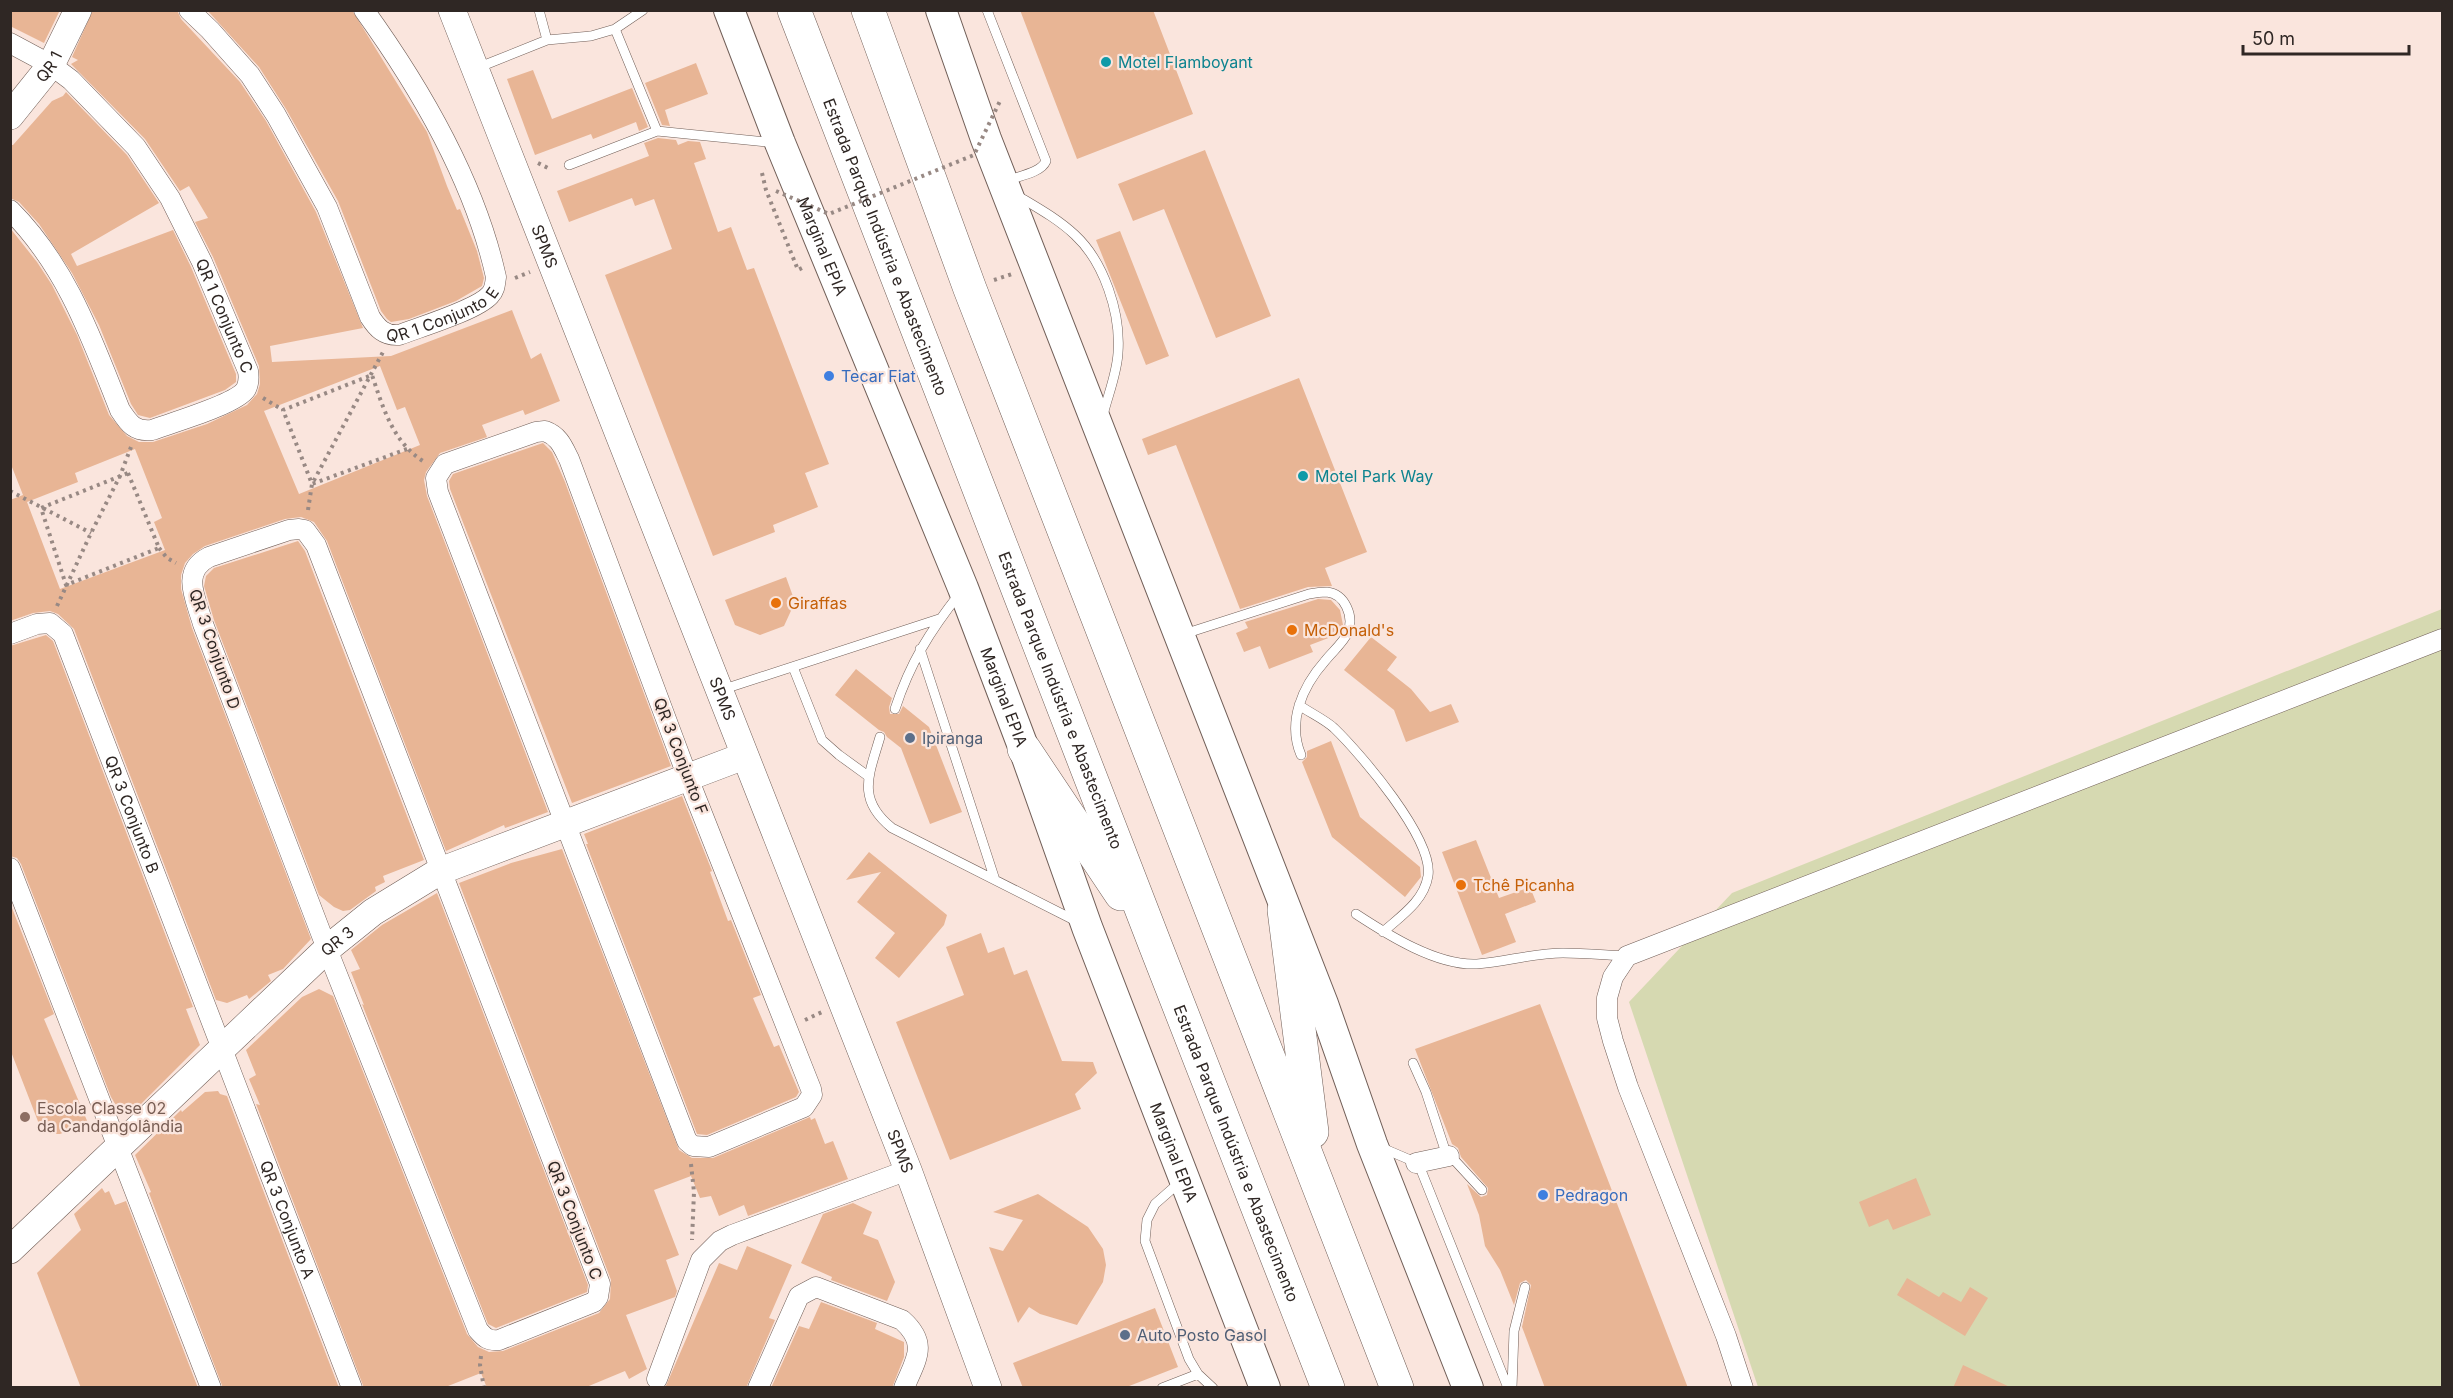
<svg xmlns="http://www.w3.org/2000/svg" width="2453" height="1398" viewBox="0 0 2453 1398" font-family="Inter,sans-serif">
	<style>
		.green { fill: #d6d9b1 }
		.building { fill: #e8b595; fill-rule: evenodd }
		.lines { fill: none; stroke-linecap: round; stroke-linejoin: round }
		.lane-casing { stroke: #705e57; stroke-width: 10 }
		.street-casing { stroke: #705e57; stroke-width: 21 }
		.secondary-casing { stroke: #705e57; stroke-width: 28 }
		.primary-casing { stroke: #705e57; stroke-width: 32 }
		.highway-casing { stroke: #705e57; stroke-width: 34 }
		.path { stroke: #988984; stroke-width: 4; stroke-dasharray: 3 4.5; stroke-linecap: butt }
		.lane { stroke: #fff; stroke-width: 9 }
		.street { stroke: #fff; stroke-width: 20 }
		.secondary { stroke: #fff; stroke-width: 27 }
		.primary { stroke: #fff; stroke-width: 30 }
		.highway { stroke: #fff; stroke-width: 33 }
		.path-bridge { stroke: #988984; stroke-width: 4; stroke-dasharray: 3 4.5; stroke-linecap: butt }
		.culture-dot { fill: #0f9aa8; stroke: #fae5dd; stroke-width: 2 }
		.shop-dot { fill: #3f7fe0; stroke: #fae5dd; stroke-width: 2 }
		.food-dot { fill: #e8710a; stroke: #fae5dd; stroke-width: 2 }
		.service-dot { fill: #5c6f8a; stroke: #fae5dd; stroke-width: 2 }
		.education-dot { fill: #8d6e63; stroke: #fae5dd; stroke-width: 2 }
		.labels { text-anchor: middle; stroke-width: 4.5; stroke-linejoin: round; paint-order: stroke }
		.culture-label { font-size: 16px; fill: #0d838f; stroke: #fae5dd; text-anchor: start }
		.street-label { font-size: 16px; fill: #2f2724; stroke: #fae5dd }
		.shop-label { font-size: 16px; fill: #366cbe; stroke: #fae5dd; text-anchor: start }
		.food-label { font-size: 16px; fill: #c56008; stroke: #fae5dd; text-anchor: start }
		.service-label { font-size: 16px; fill: #4e5e75; stroke: #fae5dd; text-anchor: start }
		.education-label { font-size: 16px; fill: #785e54; stroke: #fae5dd; text-anchor: start }
	</style>
	<rect width="100%" height="100%" fill="#fae5dd"/>
	<path class="green" d="M2442 609V1387H1758L1629 1002 1732 893Z"/>
	<path class="building" d="M10 10H60L44 43 10 26Z
		M93 10H177L181 19 240 82 266 121 316 212 363 328 270 346 272 362 391 356 512 310 531 359 541 353 560 401 525 415 523 410 482 425 487 437 440 453 426 472 424 480 427 496 548 812 505 828 504 825 446 851 327 541 314 522 301 517 285 519 205 546 193 554 185 563 181 575V589L192 628 311 939 283 969 268 975 271 981 249 999 247 995 227 1003 216 1000 74 629 58 614 50 611 33 613 10 621V500L23 495 10 462V228L37 262 52 285 77 335 109 415 127 436 139 442H153L207 424 247 405 257 394 260 384 259 366 213 257 195 222 208 218 189 186 180 191 145 139 71 64 78 60 72 57ZM380 366 397 410 405 407 420 445 299 494 264 411ZM135 449 162 518 154 522 165 550 60 589 27 502 78 482 75 473Z
		M207 10H352L427 132 447 186 457 210 460 209 477 251 484 278 482 286 456 301 409 319 391 322 387 319 381 311 338 201 286 109 259 67Z
		M1020 10H1153L1193 114 1077 159Z
		M696 63 708 94 665 110 670 126 662 125 645 83Z
		M533 70 552 119 632 88 648 127 639 131 636 122 593 139 591 134 535 155 507 79Z
		M66 92 127 155 159 203 71 254 77 266 173 230 191 267 236 374V382L225 390 150 418 138 415 131 404 99 325 72 273 39 224 19 202 10 198V145H13L52 101 63 96Z
		M658 138 676 140 678 145 688 141 700 142 706 159 694 163 718 232 731 227 747 270 754 268 829 464 805 473 818 507 773 525 775 532 713 556 605 275 672 249 654 199 635 206 632 198 569 222 557 191 649 156 644 143Z
		M1205 150 1271 316 1216 338 1164 209 1133 221 1118 184Z
		M1120 231 1169 356 1146 365 1096 240Z
		M1299 378 1367 552 1325 568 1332 586 1308 587 1240 609 1176 445 1148 455 1142 439Z
		M543 443 552 452 565 482 671 766 572 803 450 489 449 481 453 474Z
		M298 541 305 551 424 860 383 876 385 882 375 887 376 891 350 910 343 911 334 907 319 895 214 620 204 586 206 576 214 568Z
		M786 577 795 602 784 626 760 635 735 625 725 600Z
		M1318 599 1331 600 1340 610 1343 625 1339 634 1310 645 1313 652 1269 669 1260 646 1244 652 1236 633 1248 628 1245 622Z
		M46 635 53 641 193 1007 186 1009 200 1045 129 1116 121 1114 111 1097 21 864 17 858 10 856V646Z
		M1371 637 1397 657 1387 670 1411 689 1430 712 1451 704 1459 722 1406 742 1394 710 1344 670Z
		M856 669 892 698 889 707 890 714H899L903 706 929 727 962 812 930 824 901 748 887 737 884 732 879 730 835 695Z
		M1331 741 1360 817 1420 867 1421 877 1405 897 1332 837 1302 762 1307 757V751Z
		M682 796 712 871 710 872 728 921 731 920 761 995 753 998 774 1047 779 1045 799 1092 796 1097 707 1135 697 1134 586 844H588L584 834Z
		M1476 840 1499 898 1530 887 1536 902 1505 914 1516 942 1482 955 1442 852Z
		M562 849 679 1150 692 1158H713L810 1117 811 1120 815 1118 825 1144 833 1141 848 1179 748 1216 744 1205 719 1216 711 1196 700 1198 691 1176 654 1190 679 1255 666 1260 677 1291 675 1297 626 1315 647 1369 629 1379 625 1371 584 1388H487L481 1373 443 1388H364L256 1104 260 1105 249 1079 256 1075 246 1050 302 997 319 989 333 996 467 1334 478 1347 489 1352 503 1351 599 1313 610 1299 611 1280 459 883 511 863Z
		M869 852 947 915 944 925 899 978 875 958 895 933 857 902 881 872 846 880Z
		M437 893 588 1285 587 1292 496 1328 488 1324 362 1004 364 1005 351 972 360 969 351 950 382 925Z
		M10 903 54 1014 44 1019 88 1123 60 1134H56L54 1130 50 1132 46 1122 39 1124 10 1049Z
		M981 933 988 953 1004 947 1014 975 1027 970 1062 1061 1093 1062 1097 1073 1075 1094 1081 1109 950 1160 896 1022 964 995 946 947Z
		M1540 1004 1616 1201 1688 1388H1545L1522 1327 1531 1285 1526 1280 1520 1283 1514 1305 1500 1270 1485 1246 1479 1215 1467 1184 1481 1197 1487 1195 1488 1188 1461 1157 1458 1148 1452 1144 1415 1049Z
		M218 1091 220 1094 227 1096 339 1388H223L149 1193 151 1192 135 1155 181 1110 182 1112 205 1092Z
		M1916 1178 1931 1215 1893 1230 1888 1219 1869 1227 1859 1202Z
		M102 1188 105 1193 109 1191 115 1205 126 1201 198 1388H81L37 1273 81 1230 74 1214Z
		M1038 1194 1088 1227 1103 1249 1106 1265 1103 1282 1077 1325 1040 1314 1029 1307 1018 1323 989 1247 1003 1251 1023 1220 993 1212Z
		M853 1203 872 1212 863 1234 878 1240 895 1282 887 1301 831 1280 832 1277 801 1263 823 1214Z
		M747 1246 792 1265 769 1318 775 1320 746 1388H665L719 1263 737 1270Z
		M1907 1278 1939 1297 1943 1292 1961 1302 1970 1287 1988 1298 1965 1336 1897 1295Z
		M821 1302 877 1323 875 1329 904 1342V1357L892 1388H771L799 1326 809 1329Z
		M1155 1308 1178 1367 1124 1388H1023L1013 1363Z
		M1963 1365 2012 1388H1953Z"/>
	<g class="lines">
		<g class="lane-casing">
			<path id="lane" d="M539 10 547 40
				M987 10 1046 161C1041 173 1018 176 1006 181
				M615 29 657 131
				M477 68 547 40 591 36 615 29 643 10
				M569 165 657 131 776 143
				M1018 196C1038 208 1058 219 1075 235 1104 262 1121 313 1118 353 1117 373 1108 395 1103 415
				M1184 634 1309 594C1314 593 1321 592 1327 592 1345 594 1354 616 1348 632 1344 642 1332 652 1325 661 1302 687 1287 722 1301 755
				M920 649 995 880
				M793 667 822 740 839 755 868 776
				M721 690 939 619
				M1299 705C1310 713 1324 719 1334 728 1360 753 1434 839 1428 876 1424 901 1401 916 1383 932
				M895 709C910 663 930 631 960 593
				M880 737C869 775 856 799 892 828L1078 922
				M1356 914C1388 935 1437 966 1477 964 1505 962 1534 953 1563 953 1584 953 1605 955 1627 956
				M1413 1063 1426 1092 1445 1150 1482 1190
				M1380 1147 1408 1159 1421 1170 1508 1388
				M1180 1182 1155 1204 1147 1220 1145 1241 1189 1359 1198 1374 1213 1388
				M1162 1388 1198 1374
				M1512 1388 1514 1331 1525 1287"/>
		</g>
		<g class="street-casing">
			<g id="street">
				<path id="s1" d="M189 10 210 30 250 75 276 115 327 207 370 317C377 328 384 336 399 335 420 327 477 310 490 295 495 290 495 284 496 277 475 182 421 89 364 10"/>
				<path id="s2" d="M10 43 51 65 71 80 136 147 170 198 202 262 248 371C249 377 249 383 246 389 237 404 171 423 152 430 135 432 129 424 120 410 91 337 67 267 10 210"/>
				<path d="M545 431C559 436 563 447 569 459L688 778 811 1089 812 1095 804 1107 709 1147 693 1146 687 1141 438 492 436 478 445 464 536 432Z"/>
				<path d="M299 529 305 530 316 545 600 1284 598 1297 594 1302 499 1340C488 1341 485 1338 478 1330L327 949 203 624C196 599 180 572 209 557L289 530Z"/>
				<path id="s3" d="M10 634 37 624 50 623 63 634 352 1388"/>
				<path d="M10 868 211 1388"/>
				<path d="M1416 1163 1449 1156"/>
				<path d="M657 1379 701 1260 720 1241 732 1235 908 1170"/>
				<path d="M758 1388 799 1296 816 1287 902 1320C929 1344 916 1359 904 1388"/>
				<path d="M1743 1388 1726 1336 1628 1087 1613 1041 1607 1018V998L1613 977 1627 956 2442 639"/>
			</g>
		</g>
		<g class="secondary-casing">
			<g id="secondary">
				<path id="s4" d="M452 10 908 1170 988 1388"/>
				<path id="s5" d="M10 116 51 65 78 10"/>
				<path id="s6" d="M10 1250 327 949 373 912 440 871 744 756"/>
			</g>
		</g>
		<g class="primary-casing">
			<g id="primary">
				<path id="s7" d="M729 10 780 143 963 588 1024 749 1087 927 1265 1388"/>
				<path d="M941 10 986 139 1323 1004 1372 1144 1468 1388"/>
			</g>
		</g>
		<g class="highway-casing">
			<g id="highway">
				<path id="s8" d="M794 10 1156 947 1328 1388"/>
				<path d="M868 10 970 289 1397 1388"/>
				<path d="M1024 749 1121 894"/>
				<path d="M1284 910 1312 1132"/>
			</g>
		</g>
		<path class="path" d="M538 163 548 168
			M762 173 766 190 798 270 804 267
			M515 278 530 272
			M994 280 1012 274
			M263 398 283 410
			M407 449 312 484 283 410 372 375C383 408 393 442 423 461
			M128 473 159 548 66 585 41 508Z
			M10 491 91 533
			M308 510 312 484 383 352
			M159 548 167 558 176 563
			M57 606 91 533 120 476 131 447
			M805 1020 822 1012
			M691 1164 694 1192 692 1240
			M481 1356 480 1365 484 1388"/>
		<use href="#lane" class="lane"/>
		<use href="#street" class="street"/>
		<use href="#secondary" class="secondary"/>
		<use href="#primary" class="primary"/>
		<use href="#highway" class="highway"/>
		<path class="path-bridge" d="M776 191 829 214 974 155 1000 101"/>
	</g>
	<g class="culture-dot">
		<circle cx="1106" cy="62" r="6"/>
		<circle cx="1303" cy="476" r="6"/>
	</g>
	<g class="shop-dot">
		<circle cx="829" cy="376" r="6"/>
		<circle cx="1543" cy="1195" r="6"/>
	</g>
	<g class="food-dot">
		<circle cx="776" cy="603" r="6"/>
		<circle cx="1292" cy="630" r="6"/>
		<circle cx="1461" cy="885" r="6"/>
	</g>
	<g class="service-dot">
		<circle cx="910" cy="738" r="6"/>
		<circle cx="1125" cy="1335" r="6"/>
	</g>
	<circle class="education-dot" cx="25" cy="1117" r="6"/>
	<g class="labels">
		<g class="culture-label">
			<text x="1118" y="68">Motel Flamboyant</text>
			<text x="1315" y="482">Motel Park Way</text>
		</g>
		<g class="street-label">
			<text dy="6" stroke="none"><textPath href="#s5" startOffset="63">QR 1</textPath></text>
			<text dy="6" stroke="none"><textPath href="#s4" startOffset="254">SPMS</textPath></text>
			<text dy="6" stroke="none"><textPath href="#s7" startOffset="254">Marginal EPIA</textPath></text>
			<text dy="6" stroke="none"><textPath href="#s8" startOffset="254">Estrada Parque Indústria e Abastecimento</textPath></text>
			<text dy="6" stroke="none"><textPath href="#s1" startOffset="444">QR 1 Conjunto E</textPath></text>
			<text dy="6" stroke="none"><textPath href="#s2" startOffset="356">QR 1 Conjunto C</textPath></text>
			<text transform="translate(215 649) rotate(71)" y="6">QR 3 Conjunto D</text>
			<text dy="6" stroke="none"><textPath href="#s7" startOffset="740">Marginal EPIA</textPath></text>
			<text dy="6" stroke="none"><textPath href="#s4" startOffset="740">SPMS</textPath></text>
			<text dy="6" stroke="none"><textPath href="#s8" startOffset="740">Estrada Parque Indústria e Abastecimento</textPath></text>
			<text transform="translate(681 756) rotate(69)" y="6">QR 3 Conjunto F</text>
			<text dy="6" stroke="none"><textPath href="#s3" startOffset="252">QR 3 Conjunto B</textPath></text>
			<text dy="6" stroke="none"><textPath href="#s6" startOffset="450">QR 3</textPath></text>
			<text dy="6" stroke="none"><textPath href="#s4" startOffset="1226">SPMS</textPath></text>
			<text dy="6" stroke="none"><textPath href="#s7" startOffset="1226">Marginal EPIA</textPath></text>
			<text dy="6" stroke="none"><textPath href="#s8" startOffset="1226">Estrada Parque Indústria e Abastecimento</textPath></text>
			<text dy="6" stroke="none"><textPath href="#s3" startOffset="686">QR 3 Conjunto A</textPath></text>
			<text transform="translate(575 1220) rotate(69)" y="6">QR 3 Conjunto C</text>
		</g>
		<g class="shop-label">
			<text x="841" y="382">Tecar Fiat</text>
			<text x="1555" y="1201">Pedragon</text>
		</g>
		<g class="food-label">
			<text x="788" y="609">Giraffas</text>
			<text x="1304" y="636">McDonald's</text>
			<text x="1473" y="891">Tchê Picanha</text>
		</g>
		<g class="service-label">
			<text x="922" y="744">Ipiranga</text>
			<text x="1137" y="1341">Auto Posto Gasol</text>
		</g>
		<g class="education-label">
			<text x="37" y="1114">Escola Classe 02<tspan x="37" dy="18">da Candangolândia</tspan></text>
		</g>
	</g>
	<rect width="2453" height="1398" fill="none" stroke="#2f2724" stroke-width="24"/>
	<path d="M2243 45v9h166v-9" fill="none" stroke="#2f2724" stroke-width="3"/>
	<text x="2252" y="45" font-size="18" fill="#2f2724" stroke="#fae5dd" stroke-width="4.5" paint-order="stroke">50 m</text>
</svg>
